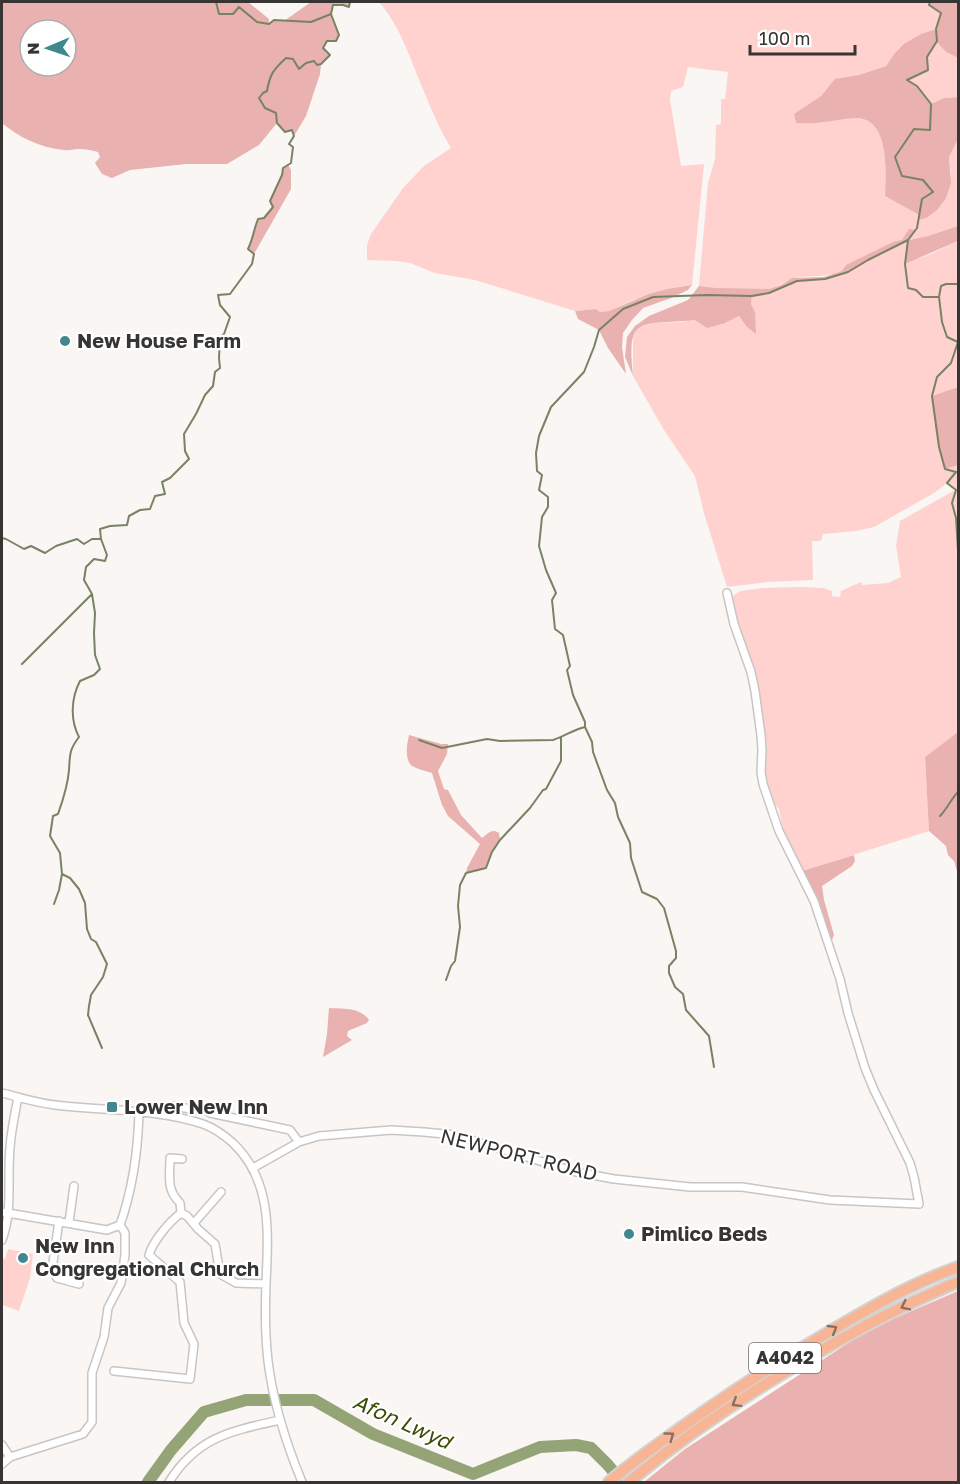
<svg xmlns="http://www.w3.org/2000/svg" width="960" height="1484" viewBox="0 0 960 1484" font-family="'Golos Text',sans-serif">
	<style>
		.green { fill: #ffd1cf }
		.forest { fill: #e9b1b0; fill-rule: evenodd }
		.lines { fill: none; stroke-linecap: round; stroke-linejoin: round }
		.stream { stroke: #788363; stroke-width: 2 }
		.river { stroke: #94a477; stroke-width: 12 }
		.minor-casing { stroke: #c8c6c4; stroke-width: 10 }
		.highway-casing { stroke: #d3d3d2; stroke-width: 14 }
		.minor { stroke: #fff; stroke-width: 7 }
		.highway { stroke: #f8b596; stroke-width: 10 }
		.oneway { stroke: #8d6f60 }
		.poi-dot { fill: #40888d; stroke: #fff; stroke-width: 2 }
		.labels { text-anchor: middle; stroke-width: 4.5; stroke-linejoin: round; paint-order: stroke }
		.shield { fill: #fff; stroke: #727271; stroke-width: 1.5 }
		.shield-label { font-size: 18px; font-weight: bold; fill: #363534 }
		.poi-label { font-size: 20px; font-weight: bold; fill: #363534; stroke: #fff; text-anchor: start }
		.street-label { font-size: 20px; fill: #363534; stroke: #fff }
		.water-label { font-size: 21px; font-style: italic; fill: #3b4d02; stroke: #fff }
	</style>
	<rect width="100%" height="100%" fill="#f9f6f4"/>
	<path class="green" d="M379 2H930L929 5 941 13 936 29 921 34 894 54 886 66 859 75 835 80 821 96 794 114 796 123C806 123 815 124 824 122 835 121 845 117 856 118 890 118 886 173 885 196L919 215V220L951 175 949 157 958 139V226L928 236 908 240 905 263 931 254 958 241V387L932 396 945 469 958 465V732L925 757 929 831 802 871 784 834 779 809 773 803 765 782 764 763 765 736 763 725 731 601 734 595 741 591 762 588 800 587 823 588 832 591V596L840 597 841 591 861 582 862 585 888 583 901 577 896 546 900 521 955 490 947 483 934 493 874 527 856 531 823 534 821 541H812L813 580 767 582 727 587 704 513 695 476 664 430 633 376V337L637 330 642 326 655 323 679 322 695 320 725 323 739 316 746 326 755 312 751 304 752 296 769 293 797 281 825 279 848 272 902 240C879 246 862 264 840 272 824 278 810 275 794 278 786 280 778 287 769 289 750 292 719 289 699 286L708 183 715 159 716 125 721 124V99H725L728 72 688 67 683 87 671 91 670 100 681 166 704 164 692 285 667 289 631 301 609 311 600 312 596 309 575 311 475 280 435 273 410 263 396 261 367 260V245L371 234 403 188 424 166 451 148C440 130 431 109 423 89 410 59 401 27 379 2Z
		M937 41 946 52 958 58V97L944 98 931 104 917 86 907 80 928 70 927 57Z
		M8 1249 33 1254 30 1278 19 1311 2 1305V1258L5 1259Z"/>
	<path class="forest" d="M2 2H248L269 19V24L274 20 284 21 311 2H350L349 7 343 5H333L331 14 339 35 336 41H327L323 47 330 55 321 64 320 74 306 116 294 136 292 130 285 132 277 123 259 145 227 164H186L130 170 112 178 102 174 95 163 100 157 98 152C91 150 85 149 78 149 73 149 69 151 64 150 41 148 18 137 2 123ZM30 30H66V66H30Z
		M930 2H958V58L946 52 937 42 927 57 928 70 908 80 917 86 931 104 944 98 958 97V139L949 157 951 183 946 198 937 210 926 218 918 220 919 215 885 196C886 173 890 118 856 118 845 118 835 121 824 122 814 124 805 123 796 123L794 114 821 96 835 79 859 75 886 66 894 54 904 44 921 34 936 29 940 13 929 5Z
		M288 165 291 170V189L254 254 248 249C253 239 254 229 258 219L264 218 272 207 270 201 282 175 283 168Z
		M958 226V241L905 264 907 241 868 260 848 272 825 279 797 281 769 293 752 296 751 304 755 312 756 334 746 326 739 316 725 323 707 328 695 320C681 322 653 321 642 326 638 328 634 333 633 337 630 345 632 367 633 376L625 357 627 337 635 326 649 316 688 300 699 286 716 288 769 289 781 285 792 278 824 277 842 271 846 265 893 242 902 240 909 229 915 230 909 240 928 236Z
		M692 285 688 290 671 298 643 308 632 320 623 333 622 347 626 374 608 348 599 330 578 319 575 311 596 309 600 312 609 311 649 294 667 289Z
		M958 387V465L945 469 939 447 932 396Z
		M958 732V874L954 861 948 855 946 846 929 831 925 757Z
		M409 735 441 744H448L447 754 438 771 444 789 448 790 461 815 482 838C488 834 491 828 499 833L500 840 492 852 486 868 466 873 467 868 480 844 448 816 442 805 432 773C426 771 417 769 412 766 404 759 407 744 409 735Z
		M854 855 855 861 852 866 822 886 824 900 834 935 831 942 802 871Z
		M329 1008C343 1009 360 1007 369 1020L367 1023 348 1031 347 1036 352 1040 323 1057 327 1034Z
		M958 1291V1482H644L685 1449 870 1329Z"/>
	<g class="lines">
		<path class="stream" d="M216 2 219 14H233L239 7 257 22 269 24 274 20 311 22 331 14
			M930 2 929 5 941 13 936 29 937 41 927 57 928 70 907 80 917 86 931 104 930 130 914 129 895 157 902 176 923 180 933 192 922 199 917 228 908 240 905 264 908 288 916 290 923 297H939L942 322 947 337 958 342 951 363 937 377 932 396 939 447 945 469 956 472 947 483 956 490 952 503 956 518 958 550
			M939 297 941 286 946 284H958
			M2 538 6 539 24 549 31 546 45 553 56 546 77 539 84 544 92 539H100
			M22 664 92 594
			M419 740 442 748 487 739 500 741 553 740C565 736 573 730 585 727
			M940 816C947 809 951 799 958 792
			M62 874 70 878 79 889 85 903 87 929 91 939 96 942 107 964 103 977 91 995 89 1006 88 1015 102 1048
			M54 904 59 890 62 874 60 853 50 836 53 816 58 814C63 800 68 784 69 770 70 755 69 750 79 737 70 720 71 698 80 681L94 675 100 669 95 655 94 633 95 613 92 594 84 580 86 567 94 559 105 561 107 555 101 539 100 529 110 526 127 525 129 516 140 510 150 509 155 496 165 494 162 482 170 478 189 459 185 451 184 434 196 414 205 395 213 386 215 372 220 368 219 358 220 337 224 334 230 317 220 305 218 295 230 294 252 264 254 254 248 249C253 239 254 229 258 219L264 218 273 207 270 201 282 175 283 168 291 163 293 147 289 144 294 136 292 130 285 132 277 123 276 113 265 108 259 98 263 93 267 91C270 74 273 70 286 58L293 59 299 69 306 63 314 61 317 65 321 64 330 55 323 48 327 41H336L339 35 331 14 333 5H343L349 7 350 2
			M446 980 451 966 455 961 460 927 458 906 460 885 466 873 486 868 492 852 500 840 530 808 543 790 546 789 561 761V737
			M714 1067 709 1036 686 1010 683 994 675 987 669 973V966L676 958V951L664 908 657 899 642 892 631 858 630 843 618 817 615 803 607 790 593 752 592 742 585 727V722L573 695 567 670 570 666 563 635 555 629 552 600 556 593 546 570 539 546 542 517 548 507V497L539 490 542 475 537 471 536 453 539 436 551 407 584 372 594 347 599 330 623 309 653 297 707 295 752 296 769 293 797 281 825 279 848 272 868 260 908 240"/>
		<path class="river" d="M148 1482 171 1450 204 1412 246 1400H314L373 1434 473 1474 540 1447 576 1445 591 1448 608 1465 622 1482"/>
		<g class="minor-casing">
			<path id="minor" d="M2 1093C19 1097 37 1103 55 1105 103 1111 155 1108 203 1124 214 1128 224 1135 233 1143 273 1181 268 1234 266 1284 265 1309 265 1335 268 1361 273 1403 286 1443 302 1482
				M210 1113 290 1130 299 1142
				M164 1115 173 1106 203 1111
				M253 1168 299 1142 319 1136 391 1130 424 1132 455 1135 576 1172 614 1179 690 1187H742L830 1200 919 1204 914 1177 910 1163 874 1090 865 1068 848 1013 840 979 814 901 779 831 763 784 761 772 762 750 761 735 755 691 751 672 734 624 727 593
				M2 1212 107 1230 120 1225
				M181 1213 187 1216 198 1229 215 1244 220 1274 236 1283 266 1284
				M181 1213 180 1203C166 1189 170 1177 170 1158L182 1159
				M59 1221 52 1269 57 1278 79 1284
				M69 1222 74 1186
				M194 1223 221 1192
				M2 1240C13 1211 7 1178 10 1148 11 1131 15 1114 18 1097
				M114 1371 190 1379 194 1344 184 1323 180 1282 149 1255C153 1241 169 1222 181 1213
				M2 1445 10 1457
				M2 1464 10 1457 83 1434 92 1422V1373L104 1337 108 1308 121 1283 125 1255V1233L120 1225C133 1188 138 1151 139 1112
				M169 1482C197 1437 231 1431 280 1420"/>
		</g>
		<g class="highway-casing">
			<path id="highway" d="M609 1482C632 1462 657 1445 682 1427 724 1397 768 1368 812 1342 859 1314 907 1285 958 1267
				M629 1482C701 1422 784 1370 867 1325 893 1311 919 1299 946 1287L958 1282"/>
		</g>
		<use href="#minor" class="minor"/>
		<use href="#highway" class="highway"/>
	</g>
	<defs><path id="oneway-chevron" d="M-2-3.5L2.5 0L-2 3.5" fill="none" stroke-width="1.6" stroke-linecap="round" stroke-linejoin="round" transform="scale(1.5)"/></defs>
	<g class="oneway">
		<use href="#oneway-chevron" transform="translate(905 1306) rotate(154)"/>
		<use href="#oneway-chevron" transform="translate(833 1329) rotate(-31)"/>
		<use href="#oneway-chevron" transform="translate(736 1403) rotate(148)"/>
		<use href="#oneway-chevron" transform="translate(670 1436) rotate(-36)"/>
	</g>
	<g class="poi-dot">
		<circle cx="65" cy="341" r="6"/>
		<rect x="106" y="1101" width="12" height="12" rx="3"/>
		<circle cx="629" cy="1234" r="6"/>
		<circle cx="23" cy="1258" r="6"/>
	</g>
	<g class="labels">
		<rect class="shield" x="749" y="1343" width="72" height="30" rx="4.5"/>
		<g class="shield-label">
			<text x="785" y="1364">A4042</text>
		</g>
		<g class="poi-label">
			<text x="77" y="348">New House Farm</text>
			<text x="124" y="1114">Lower New Inn</text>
			<text x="641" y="1241">Pimlico Beds</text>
			<text x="35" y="1253">New Inn<tspan x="35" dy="23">Congregational Church</tspan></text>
		</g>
		<g class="street-label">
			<text transform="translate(519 1155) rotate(14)" y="7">NEWPORT ROAD</text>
		</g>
		<g class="water-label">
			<text transform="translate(402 1422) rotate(24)" y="7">Afon Lwyd</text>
		</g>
	</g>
	<rect width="960" height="1484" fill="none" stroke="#363534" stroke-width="6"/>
	<g transform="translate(48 48) rotate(268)"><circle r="28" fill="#ffffff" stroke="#afaeae" stroke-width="1.5"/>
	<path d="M0-4.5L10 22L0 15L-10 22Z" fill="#40888d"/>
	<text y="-9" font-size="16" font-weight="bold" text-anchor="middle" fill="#363534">N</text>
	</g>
	<path d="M750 45v9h105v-9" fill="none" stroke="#363534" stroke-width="3"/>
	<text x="759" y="45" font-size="18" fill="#363534" stroke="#ffffff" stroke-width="4.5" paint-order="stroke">100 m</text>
</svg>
